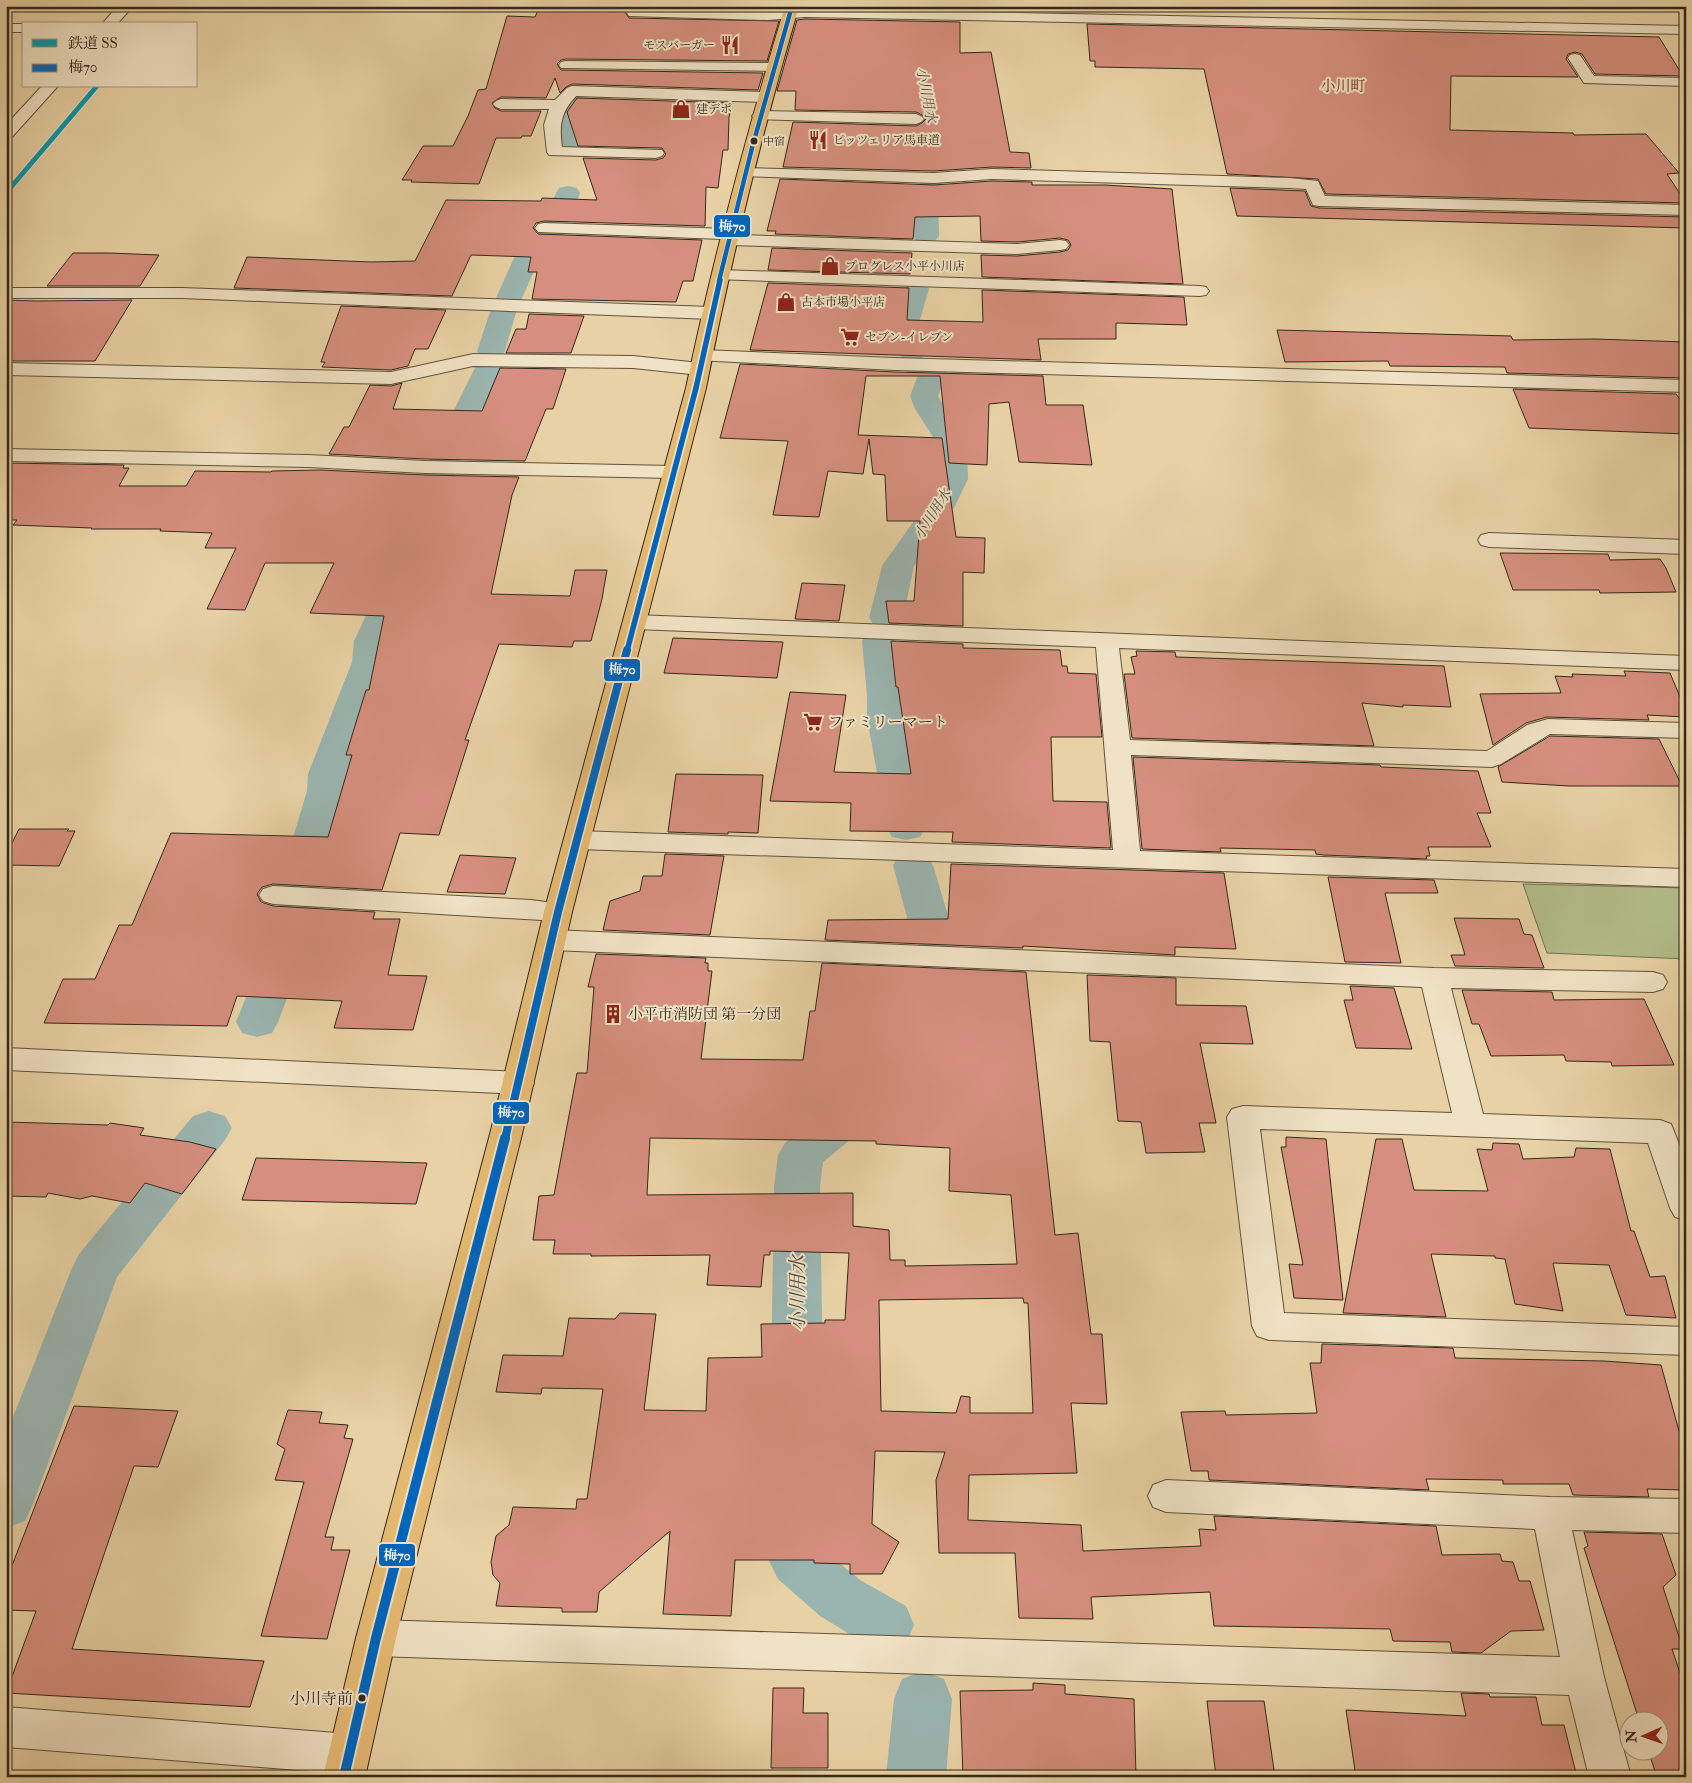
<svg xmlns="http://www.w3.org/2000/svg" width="1692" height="1783" viewBox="0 0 1692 1783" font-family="'IM FELL Double Pica','Noto Serif JP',serif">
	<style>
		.green { fill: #b2bd8a; stroke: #737252 }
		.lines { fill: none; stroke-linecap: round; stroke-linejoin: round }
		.canal { fill: #9ab5b0; fill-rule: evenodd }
		.building { fill: #d68f7e; stroke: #34281a; fill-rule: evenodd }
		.minor-casing { stroke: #61523d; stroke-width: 2 }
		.major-casing { stroke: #34281a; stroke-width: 2 }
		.minor { fill: #f0e2c4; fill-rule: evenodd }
		.major { fill: #e4b972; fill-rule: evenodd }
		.bus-1-far3-casing { stroke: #f0e2c4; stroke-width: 6 }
		.bus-1-far2-casing { stroke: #f0e2c4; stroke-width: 9 }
		.bus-1-far1-casing { stroke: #f0e2c4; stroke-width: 11 }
		.bus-1-casing { stroke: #f0e2c4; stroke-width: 14 }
		.bus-1-far3 { stroke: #0065bd; stroke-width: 4.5 }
		.bus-1-far2 { stroke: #0065bd; stroke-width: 5.5 }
		.bus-1-far1 { stroke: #0065bd; stroke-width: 8 }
		.bus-1 { stroke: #0065bd; stroke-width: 10 }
		.rail-1-casing { stroke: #f0e2c4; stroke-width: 7 }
		.rail-1 { stroke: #0599ae; stroke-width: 5 }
		.bus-dot { fill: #34281a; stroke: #f0e2c4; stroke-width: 2 }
		.labels { text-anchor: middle; stroke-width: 4; stroke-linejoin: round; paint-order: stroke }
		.far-bus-label { font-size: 11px; fill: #34281a; stroke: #f0e2c4; text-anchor: start }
		.far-poi-label { font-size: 12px; fill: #34281a; stroke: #f0e2c4; text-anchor: start }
		.far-water-label { font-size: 14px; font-style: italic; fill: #4e4b40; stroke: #f0e2c4 }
		.far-quarter-label { font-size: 15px; fill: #7a1f14; stroke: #f0e2c4 }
		.poi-label { font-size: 15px; fill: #34281a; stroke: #f0e2c4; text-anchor: start }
		.near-bus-label { font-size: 16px; fill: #34281a; stroke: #f0e2c4; text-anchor: end }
		.near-water-label { font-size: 19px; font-style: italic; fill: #4e4b40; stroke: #f0e2c4 }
		.line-badge { stroke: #f0e2c4; stroke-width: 2 }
		.badge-label { font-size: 14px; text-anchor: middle; font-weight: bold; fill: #fff }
	</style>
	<rect width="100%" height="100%" fill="#e8d2a5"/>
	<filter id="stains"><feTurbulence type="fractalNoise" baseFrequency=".004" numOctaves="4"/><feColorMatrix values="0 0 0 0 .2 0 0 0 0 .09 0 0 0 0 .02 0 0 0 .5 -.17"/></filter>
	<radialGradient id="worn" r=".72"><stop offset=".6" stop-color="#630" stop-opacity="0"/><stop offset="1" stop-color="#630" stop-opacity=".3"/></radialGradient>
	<path class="green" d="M1523 884 1686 888V959L1547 953Z"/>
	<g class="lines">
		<path class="canal" d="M580 88 588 90 591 95 580 108 577 118 581 146 577 151 569 153 561 151C547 131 555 95 580 88Z
			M930 177 938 179 942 184 938 195 939 236 935 241 926 244 917 241 913 236 914 195 922 179Z
			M568 186 577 188 580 193 569 222 556 250 552 255 538 263 517 309 505 351 501 357 494 359 500 360 504 366 461 456 435 537 388 641 386 662 346 774 345 791 320 881 318 918 278 1022 272 1033 257 1037 242 1033 236 1022 278 918 280 881 307 791 308 774 352 662 354 641 403 537 431 456 476 366 480 360 487 358 481 357 477 351 491 309 514 258 518 253 533 245 556 193 559 188Z
			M916 281 925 283 929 289 920 320 926 352 922 358 919 359 944 364 948 370 938 396 967 443 968 479 954 508 914 566 903 618 898 625 886 628 874 625 869 618 882 566 923 508 938 479 937 443 915 409 910 396 918 375 908 373 904 367 908 361 911 360 902 358C888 337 893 304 907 283Z
			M879 631 891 634 896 641 903 696V718L925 828 920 837 906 840 892 837 887 828 867 718V696L862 641 867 634Z
			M913 852 927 856 933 865 954 936 947 946 933 950 919 946 912 936 893 865 899 856Z
			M861 1090 877 1094 883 1106 877 1118 823 1162 820 1187 823 1379 815 1394 797 1400 779 1394 771 1379 774 1187 778 1155 785 1143 845 1094Z
			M209 1111 225 1116 232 1128 225 1140 117 1277 33 1504 25 1521 6 1528V1435L72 1268 79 1254 193 1116Z
			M797 1481 816 1488 824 1505V1550L860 1580 906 1606 914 1625 906 1644 886 1651 866 1644 820 1616 778 1579 769 1561 770 1505 778 1488Z
			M923 1671 944 1679 952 1699 946 1777H886L894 1699 902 1679Z"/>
	</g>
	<path class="building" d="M540 6H783L782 9 768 10 634 7 629 8 625 12 629 18 779 21 767 61 566 59 561 60 557 64 561 70 763 73 758 90 572 84 566 87 560 93 555 78 546 98 501 97 492 103 495 108 501 111H541L531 136H522L521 138H496L479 184 411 182 412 180H402L423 146H453L468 116 478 90 486 89 507 16 535 17Z
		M801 6H960V10L801 7Z
		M805 19 960 22V53L991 52 1010 152 1029 153 1031 168 992 167 934 171 783 167 793 122 916 126 922 123 926 119 922 115 916 112 795 110 796 91H777L797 20Z
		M1087 24 1659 37 1683 76 1595 74 1582 54 1575 52 1568 54 1566 59 1578 77 1451 76 1450 130 1573 133 1574 135 1646 134 1679 173 1667 174 1686 203 1326 194 1318 179 1227 174 1204 69 1095 67V61H1090Z
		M577 98 733 103 729 117 728 150H723L718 188 706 187 705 226 544 221 536 223 533 228 538 234 702 240 693 281H683L676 302 532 299 537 272H528L531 257 471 255 452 296 234 288 247 257 371 262 415 261 446 200 541 201 542 198 597 200 583 158 656 160 663 158 666 154 662 148 578 146 567 112Z
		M780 179 934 185 992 181 1032 182V185H1105L1172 189 1183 284 982 277 981 255 1017 256 1060 252 1068 250 1071 245 1068 240 1060 238 1017 242 981 241 980 216 915 217 913 239 775 234 776 231H767Z
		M1230 188 1305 191 1311 206 1319 208 1686 217V228L1237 216Z
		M772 248 912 253 910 274 768 270Z
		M73 253H109L159 255 140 286H47Z
		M768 283 909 288 907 320 983 322 982 290 1184 297 1187 325 1116 323V339H1038L1041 360 750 350Z
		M6 300 36 301 132 300 95 361H6Z
		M341 306 446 310 428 349H415L408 366 391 370 322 367 325 362H321Z
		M529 314 584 316 571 353H506L516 329H526Z
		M1277 330 1511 336 1513 340 1595 339 1686 342V378L1507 373 1505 367 1390 366 1388 361 1285 362Z
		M740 364 895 372 1043 376 1046 405H1083L1092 465 1019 462 1009 402 989 404 987 465 949 463 940 376H866L858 435 942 438 956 537 985 538 984 573 963 572V626L889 623 886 601H914L920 521H887L885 475 873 474 869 439 863 474 828 471 819 517 773 515 788 441 720 438Z
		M500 368 566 369 553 409H546L525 461 425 459 329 454 344 427H349L370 385 391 386 402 383 393 409 482 411Z
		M1513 389 1676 394 1686 407V434L1529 428Z
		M6 463 124 465 123 468H129L119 486H186L195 471 271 472 272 471 321 470 425 475 519 477 512 495 491 594 570 596 575 570H607L602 599 591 641H574L572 647 499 644 465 740H469L439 835 400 833 382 890 273 884 262 887 257 894 261 902 273 906 375 912 373 919H400L388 975 427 976 413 1030 334 1028 342 1001 237 996 227 1026 44 1023 63 979H95L119 925H132L171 833 328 837 352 755H346L366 690H369L384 616 310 613 334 563H265L245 610 207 609 236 548H205L212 533 160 531 161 529H91L92 528 13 525 17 520H6Z
		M1500 553 1608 554 1610 560 1660 559 1666 568 1676 592 1600 593 1599 590H1513Z
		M802 583 845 585 839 621 795 619Z
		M673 638 783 642 777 678 664 673Z
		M891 641 963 644V648L1060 650 1062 666H1067L1068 673 1096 674 1102 737H1051L1053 801 1107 802 1111 848 952 842 953 832 850 831 851 803 770 801 790 692 846 695 834 772 911 774 898 687H896Z
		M1136 651 1175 652 1176 657 1444 666 1451 707 1403 705V707L1362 703 1374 746 1132 738 1124 674H1135L1131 657 1137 656Z
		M1624 671 1670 673 1686 711V717L1647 715 1649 720 1547 717 1526 723 1493 745 1480 694 1561 693 1555 676 1573 677 1572 674 1626 676Z
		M1550 736 1659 739 1682 786H1569L1502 782 1498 767Z
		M1133 757 1380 765 1381 767 1478 771 1491 813H1477L1491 847H1428L1430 856H1426L1427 859 1324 855 1316 854 1315 850 1220 848 1221 852 1142 849Z
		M676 774 763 775 758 833 728 832V834L668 832Z
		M19 829H69L67 831H75L59 866 6 865V855Z
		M665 854 724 856 710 935 603 930 610 901 640 891 643 876H662Z
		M460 855 516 858 505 894 447 892Z
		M951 864 1224 873 1236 949 1175 947V955L1023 946V948L825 940 828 920 948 919Z
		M1328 877 1434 880 1438 893H1385L1401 963 1345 962Z
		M1454 918 1519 919 1524 934 1532 935 1544 968 1455 966 1451 955H1465Z
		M596 954 706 958 705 963H708V971H712L701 1059 803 1060 810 1011H815L822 963 1026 972 1055 1235 1078 1233 1091 1334H1102L1107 1404 1071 1403 1077 1473 969 1475 968 1520 1081 1525 1083 1551 1201 1546 1199 1529 1216 1530 1214 1516 1436 1526 1442 1555 1500 1554 1502 1561 1513 1562 1519 1581H1530L1544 1630 1511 1631 1481 1653 1452 1652 1450 1642 1393 1641 1390 1629 1214 1626 1210 1592 1091 1597 1093 1619 1019 1618 1015 1553H939L936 1480 945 1452 875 1451 872 1524 899 1542 882 1574H850V1564L814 1563V1560H735L731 1616 663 1614 670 1531 599 1592 597 1612H562V1608L496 1606 500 1583 493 1575 491 1562 496 1536 509 1525 513 1507 576 1509 577 1499H587L603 1389 542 1388 541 1394 496 1392 503 1355 563 1356 569 1318 615 1319 620 1313 656 1314 644 1410 706 1411 708 1358 762 1357 761 1324 825 1323V1320H845L849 1253 770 1251V1255H764L761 1287 707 1285 710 1255 591 1256V1254H553L555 1240H533L539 1196 554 1195 577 1073H587L594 987H588ZM650 1138 876 1141V1144L950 1148 949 1191 1011 1195 1017 1264 905 1266V1260H890L889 1230 853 1226V1193L647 1195ZM1023 1298 1024 1303H1028L1033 1413H970V1397L961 1396 956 1413 881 1411 879 1300Z
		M1087 975 1176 978V1005L1246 1006 1253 1044 1200 1043 1216 1123H1199L1205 1152 1146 1153 1141 1122 1118 1121 1110 1042 1090 1041Z
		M1350 986 1394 988 1412 1049 1356 1048 1344 1000H1353Z
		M1462 990 1552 992 1554 1000 1644 999 1674 1065 1612 1066 1611 1062 1566 1061 1564 1055 1491 1056 1479 1024H1472Z
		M6 1122 108 1125 110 1123 144 1128 140 1135 190 1142 216 1149 182 1194 145 1183 130 1203 92 1196 80 1199 48 1193 46 1197 6 1196Z
		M1286 1137 1326 1139 1343 1300 1294 1298 1289 1264 1303 1265 1281 1147H1286Z
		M1376 1139H1402L1414 1190 1488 1191 1477 1149 1492 1150 1493 1143 1519 1144 1523 1159 1574 1157 1576 1148 1610 1149 1631 1231H1634L1650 1277 1665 1276 1676 1318 1626 1315 1609 1265 1553 1263 1563 1311 1515 1304 1505 1259 1495 1258V1256L1431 1254 1446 1317 1343 1313Z
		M256 1158 427 1163 416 1204 242 1200Z
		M1322 1344 1453 1348 1455 1358 1604 1361 1661 1365 1679 1431H1686V1490L1647 1489 1649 1497 1573 1495 1569 1484H1503V1480L1426 1479 1429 1490 1209 1480 1208 1471H1191L1181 1412 1225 1411 1226 1415 1317 1413 1310 1363H1321Z
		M74 1406 178 1411 158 1467 134 1466 72 1649 264 1661 250 1707 6 1693 36 1611 6 1610V1581Z
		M288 1410 322 1412 319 1423 348 1425 344 1438 353 1439 325 1537H334L331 1550H350L327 1639 261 1636 304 1482 275 1480 285 1449 277 1444Z
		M1584 1532 1662 1534 1676 1575 1663 1587 1683 1649H1672L1686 1691V1774H1656L1648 1750H1660V1720H1639L1584 1548 1588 1546Z
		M1033 1683 1065 1685V1694L1134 1699 1136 1777H963L960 1691 1033 1690Z
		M773 1688H804L803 1713H828V1768H771Z
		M1461 1693 1489 1694 1490 1697H1536L1542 1725H1564L1577 1777H1356L1346 1710 1466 1716Z
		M1207 1701H1264L1275 1777H1216Z"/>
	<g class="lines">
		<g class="minor-casing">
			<path id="minor" d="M118 6H133L117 24H102Z
				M356 6H414C408 12 362 12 356 6Z
				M634 9 768 12 805 9 1686 26V34L805 17 768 20 629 16 627 13 629 10Z
				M6 24H24V32H6Z
				M1575 54 1580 55 1594 76 1686 78V86L1584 83 1568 58 1570 55Z
				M566 61 774 63 779 64 781 67 779 70 774 71 561 68 559 65 561 62Z
				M42 86H58L12 137 6 139V125Z
				M572 86 765 92 770 94 773 97 770 100 765 102 576 96C561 112 559 125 562 147L662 150 664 153 662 156 656 158 549 155 547 152 544 125 549 109H501L496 107 493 104 496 101 501 99 555 100 567 88Z
				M760 111 916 114 921 116 924 119 921 122 916 124 755 119 752 116 755 113Z
				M746 168 934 173 992 169 1290 178 1318 181 1325 196 1686 205V215L1319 206 1313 205 1306 189 1290 188 992 179 934 183 740 176 738 173 740 170Z
				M544 223 731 229 737 230 739 235 1017 244 1060 240 1066 241 1069 245 1066 249 1060 250 1017 254 730 245 724 244 722 239 538 232 535 228 538 224Z
				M721 270 1200 286 1206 287 1209 291 1206 295 1200 296 715 279 712 275 715 271Z
				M6 288H182L711 307 718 309 720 313 718 317 711 319 182 298H6Z
				M703 350 895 358 1686 380V392L895 370 696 360 693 356 696 352Z
				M473 354 633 356 700 363 707 365 710 369 707 373 700 375 633 368 473 366 391 384 6 375V363L391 372Z
				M6 449 308 455 425 461 674 466 681 468 684 472 681 476 674 478 425 473 308 467 6 461Z
				M1489 533 1686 540V554L1489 547 1481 545 1478 540 1481 535Z
				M635 615 1686 656V670L1119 648 1130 740 1487 751 1527 725 1548 719 1686 723V738L1550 734 1501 764 1492 767 1131 755 1140 851 1686 869V887L578 849 569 846 565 840 569 834 578 831 1113 850 1096 647 635 629 627 627 623 622 627 617Z
				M273 886 531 900 568 905 572 912 568 919 558 921 273 904 263 901 259 895 263 889Z
				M552 930 1434 968 1653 972 1663 975 1667 982 1663 989 1653 992 1451 988 1483 1114 1660 1120 1671 1124 1686 1161V1220L1675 1217 1670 1208 1648 1143 1260 1129 1284 1313 1686 1327V1355L1269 1340 1257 1336 1252 1326 1227 1117 1232 1109 1243 1106 1452 1113 1422 987 552 950 542 947 538 940 542 933Z
				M6 1048 519 1072 530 1075 534 1083 530 1091 519 1094 6 1070Z
				M1166 1480 1550 1497 1686 1499V1533L1572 1530 1604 1677 1631 1777H1589L1569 1695 376 1656 362 1651 356 1638 362 1625 376 1620 1560 1657 1535 1529 1166 1512 1153 1507 1148 1496 1153 1485Z
				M6 1707 349 1734 363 1740 369 1754 363 1768 349 1774 6 1747Z"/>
		</g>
		<g class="major-casing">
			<path id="major" d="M785 6H799C762 132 731 259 706 388L572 912 522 1134 396 1638 365 1777H323L356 1638 490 1134 544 912 686 388C713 259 747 132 785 6Z"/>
		</g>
		<use href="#minor" class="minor"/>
		<use href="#major" class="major"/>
		<g class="bus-1-far3-casing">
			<path id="bus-1-far3" d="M719 281 752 148 792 6"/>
		</g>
		<g class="bus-1-far2-casing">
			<path id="bus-1-far2" d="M627 651 696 388 720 280"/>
		</g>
		<g class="bus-1-far1-casing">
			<path id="bus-1-far1" d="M505 1139 558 912 627 650"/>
		</g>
		<g class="bus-1-casing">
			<path id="bus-1" d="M344 1777 376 1638 505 1138"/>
		</g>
		<use href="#bus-1-far3" class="bus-1-far3"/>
		<use href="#bus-1-far2" class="bus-1-far2"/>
		<use href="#bus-1-far1" class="bus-1-far1"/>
		<use href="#bus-1" class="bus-1"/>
		<g class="rail-1-casing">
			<path id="rail-1" d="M6 193 97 86"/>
		</g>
		<use href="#rail-1" class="rail-1"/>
	</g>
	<defs>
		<g id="restaurant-bare" transform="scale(1.5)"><path d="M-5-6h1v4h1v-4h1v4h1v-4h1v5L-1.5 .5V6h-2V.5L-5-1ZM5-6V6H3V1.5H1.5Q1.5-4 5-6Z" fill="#8f2418" stroke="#f0e2c4" stroke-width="2.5" paint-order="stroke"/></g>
		<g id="shop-bare" transform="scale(1.5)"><path d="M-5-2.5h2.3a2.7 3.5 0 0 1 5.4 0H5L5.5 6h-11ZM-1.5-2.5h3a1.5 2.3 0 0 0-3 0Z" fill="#8f2418" stroke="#f0e2c4" stroke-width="2.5" paint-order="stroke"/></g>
		<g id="supermarket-bare" transform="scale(1.5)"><path d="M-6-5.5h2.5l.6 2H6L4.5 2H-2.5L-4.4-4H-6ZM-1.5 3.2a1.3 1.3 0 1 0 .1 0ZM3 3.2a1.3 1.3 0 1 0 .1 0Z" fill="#8f2418" stroke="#f0e2c4" stroke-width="2.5" paint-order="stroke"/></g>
		<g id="building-bare" transform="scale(1.5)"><path d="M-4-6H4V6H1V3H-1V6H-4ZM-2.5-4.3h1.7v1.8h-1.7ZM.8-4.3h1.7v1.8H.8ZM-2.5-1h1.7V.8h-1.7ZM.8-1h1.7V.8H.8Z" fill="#8f2418" stroke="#f0e2c4" stroke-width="2.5" paint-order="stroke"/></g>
	</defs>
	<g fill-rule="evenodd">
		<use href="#restaurant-bare" x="730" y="45"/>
		<use href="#shop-bare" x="681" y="109"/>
		<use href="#restaurant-bare" x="818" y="140"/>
		<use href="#shop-bare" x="830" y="266"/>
		<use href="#shop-bare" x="786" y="302"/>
		<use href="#supermarket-bare" x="850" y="337"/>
		<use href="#supermarket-bare" x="813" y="722"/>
		<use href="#building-bare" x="613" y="1014"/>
	</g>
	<g class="bus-dot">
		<circle cx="754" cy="141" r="4.5"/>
		<circle cx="362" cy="1698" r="4.5"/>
	</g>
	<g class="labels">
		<g class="far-bus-label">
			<text x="763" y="145">中宿</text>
		</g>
		<g class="far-poi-label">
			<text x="715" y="49" text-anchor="end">モスバーガー</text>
			<text x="696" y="113">建デポ</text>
			<text x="833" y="144">ピッツェリア馬車道</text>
			<text x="845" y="270">プログレス小平小川店</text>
			<text x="801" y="306">古本市場小平店</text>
			<text x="865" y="341">セブン-イレブン</text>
		</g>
		<g class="far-water-label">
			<text transform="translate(927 95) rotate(79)" y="5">小川用水</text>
			<text transform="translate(932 514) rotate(-58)" y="5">小川用水</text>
		</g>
		<g class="far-quarter-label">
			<text x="1343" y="91">小川町</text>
		</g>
		<g class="poi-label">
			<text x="828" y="727">ファミリーマート</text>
			<text x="628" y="1019">小平市消防団 第一分団</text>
		</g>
		<g class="near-bus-label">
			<text x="353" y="1704">小川寺前</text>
		</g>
		<g class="near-water-label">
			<text transform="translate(797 1293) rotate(-90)" y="7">小川用水</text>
		</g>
	</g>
	<g class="line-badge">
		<rect x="713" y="214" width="38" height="24" rx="5" fill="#0065bd"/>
		<rect x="603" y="658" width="38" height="24" rx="5" fill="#0065bd"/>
		<rect x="492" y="1101" width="38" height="24" rx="5" fill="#0065bd"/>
		<rect x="378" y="1543" width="38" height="24" rx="5" fill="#0065bd"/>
	</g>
	<g class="badge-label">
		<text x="732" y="231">梅70</text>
		<text x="622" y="674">梅70</text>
		<text x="511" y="1117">梅70</text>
		<text x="397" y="1560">梅70</text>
	</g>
	<rect width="1692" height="1783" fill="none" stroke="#e8d2a5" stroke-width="25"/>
	<rect x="8" y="8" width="1677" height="1768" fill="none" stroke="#34281a" stroke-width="2.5"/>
	<rect x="12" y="12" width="1667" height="1758" fill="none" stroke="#34281a"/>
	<rect x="22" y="22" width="175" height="65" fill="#f0e2c4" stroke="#a59880"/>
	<rect x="32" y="39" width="25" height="8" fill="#0599ae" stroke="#a59880"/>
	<text x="68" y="48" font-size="15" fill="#34281a">鉄道 SS</text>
	<rect x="32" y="64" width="25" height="8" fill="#0065bd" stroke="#a59880"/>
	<text x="68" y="72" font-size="15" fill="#34281a">梅70</text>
	<g transform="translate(1644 1736) rotate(268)"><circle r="24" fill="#f0e2c4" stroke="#a59880"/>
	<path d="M0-4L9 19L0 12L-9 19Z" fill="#8f2418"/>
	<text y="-8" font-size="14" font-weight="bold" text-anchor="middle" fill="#34281a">N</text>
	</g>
	<rect width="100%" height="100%" filter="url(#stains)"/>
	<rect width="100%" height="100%" fill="url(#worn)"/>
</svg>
